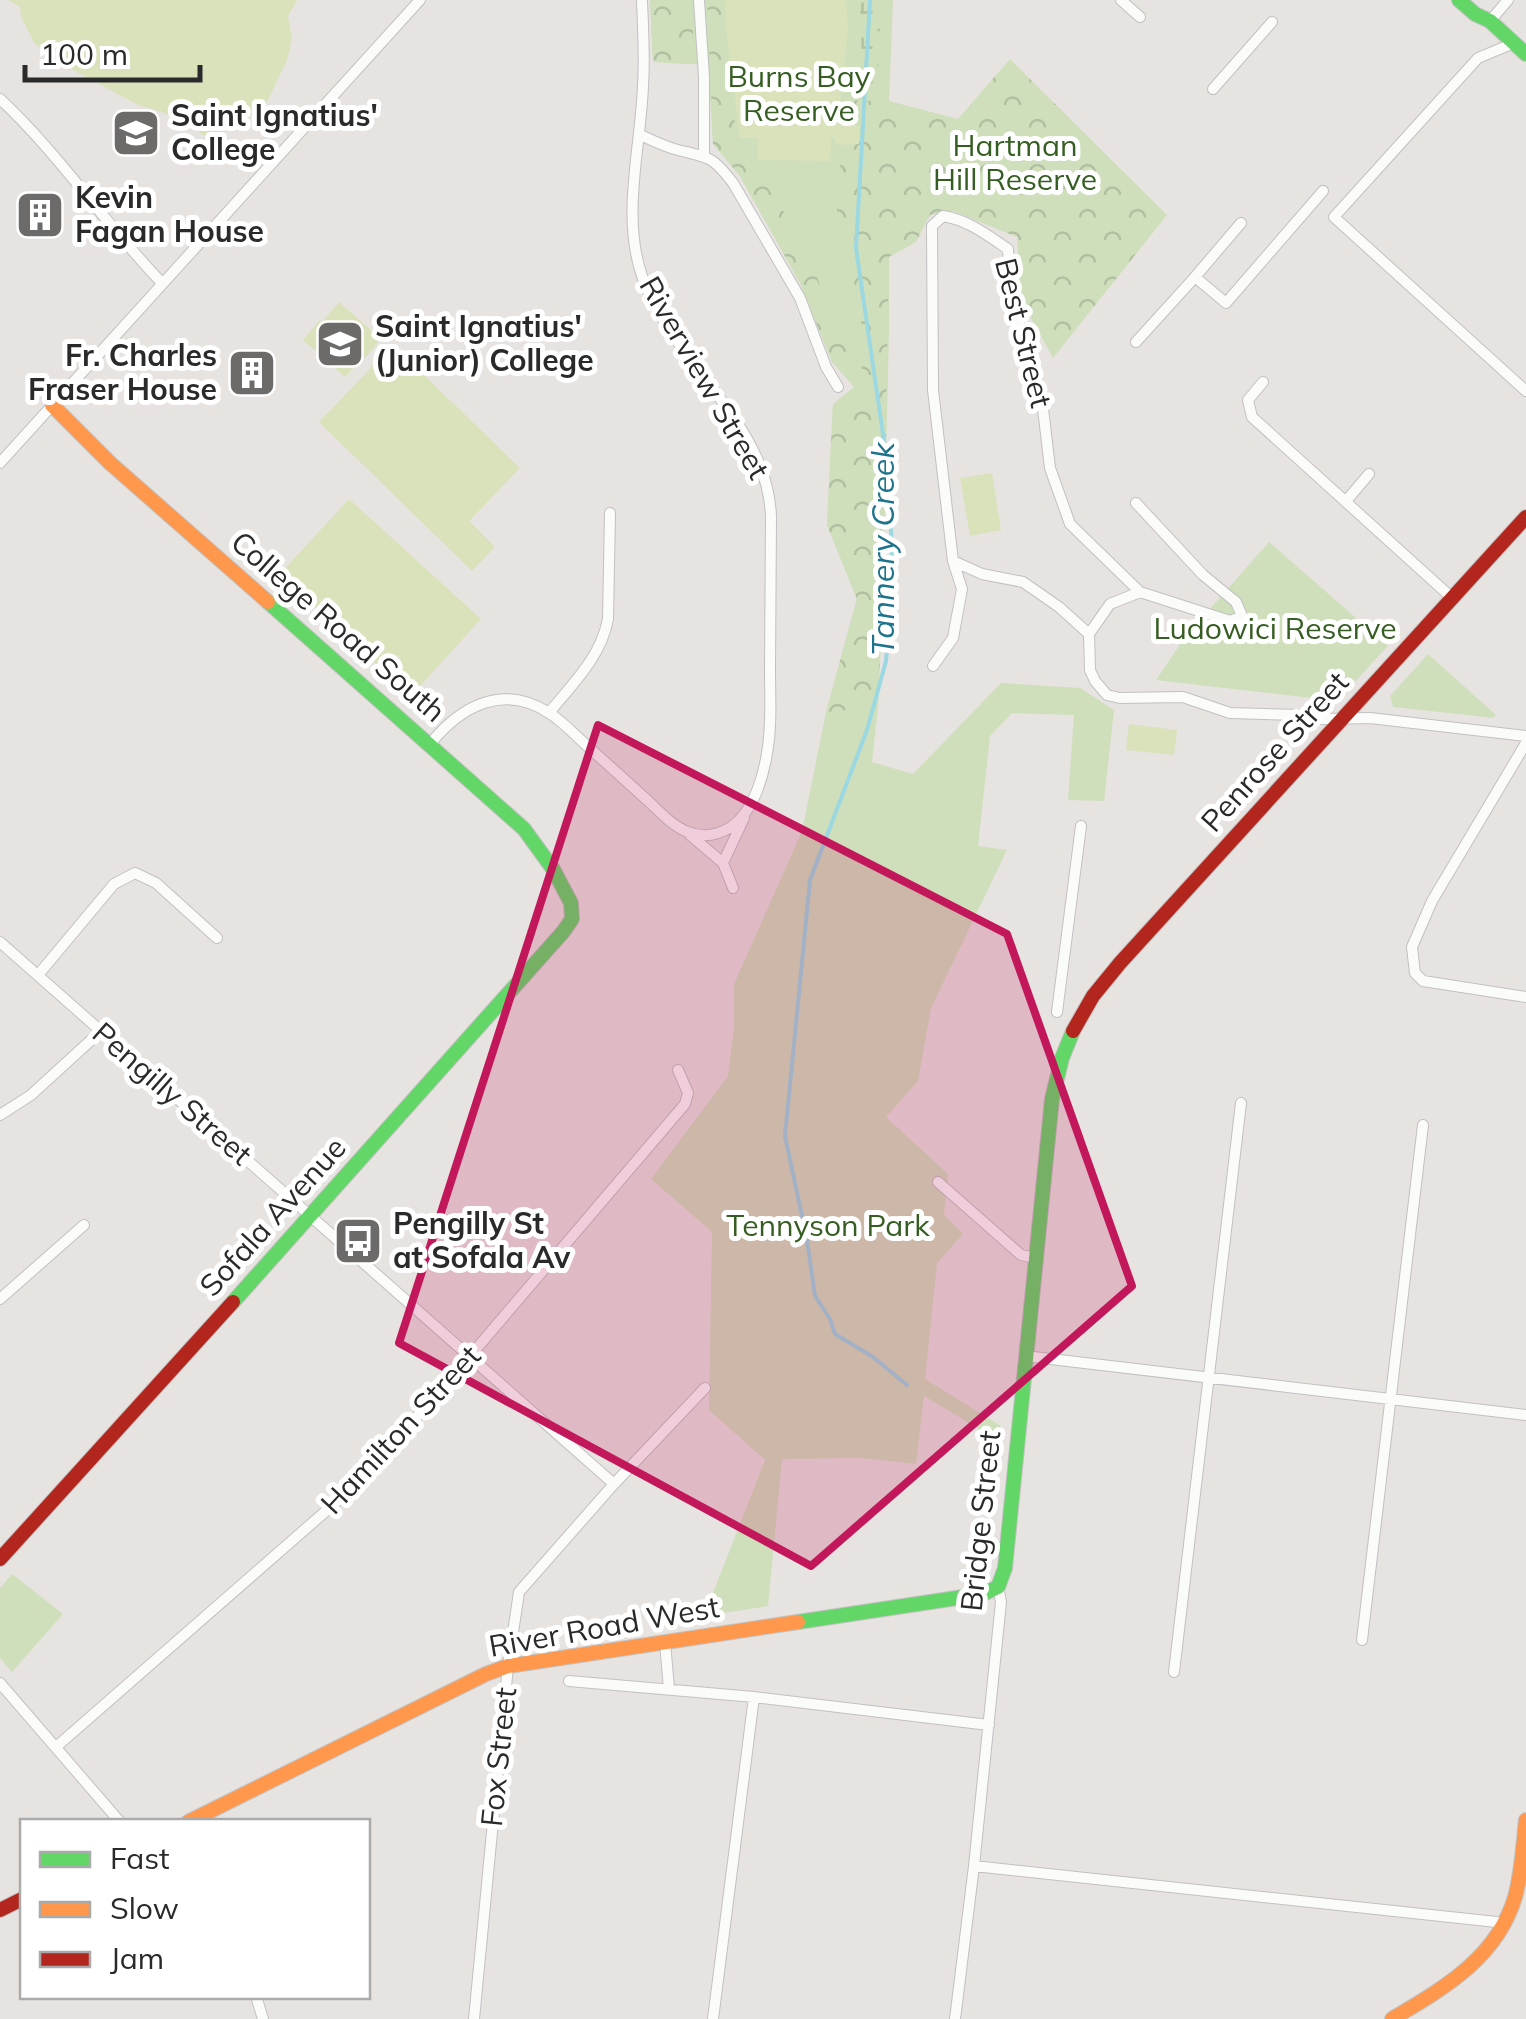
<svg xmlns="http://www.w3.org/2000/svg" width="1526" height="2019" viewBox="0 0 1526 2019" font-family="Mulish,sans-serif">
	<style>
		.grass { fill: #cfdfbc }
		.forest { fill: url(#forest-crowns) }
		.wetland { fill: url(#wetland-marsh) }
		.pitch { fill: #d9e2bb }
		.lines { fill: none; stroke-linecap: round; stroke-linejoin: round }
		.stream { stroke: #9bd8e1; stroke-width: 4 }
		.street-casing { stroke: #c1c1c1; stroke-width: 12 }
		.fast-casing { stroke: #c1c1c1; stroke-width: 16 }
		.slow-casing { stroke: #c1c1c1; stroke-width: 16 }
		.jam-casing { stroke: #c1c1c1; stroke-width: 16 }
		.street { stroke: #fbfbfa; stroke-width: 10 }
		.fast { stroke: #63d668; stroke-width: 14 }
		.slow { stroke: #ff974d; stroke-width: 14 }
		.jam { stroke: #b3261e; stroke-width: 14 }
		.marked { fill: #c2185b; fill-opacity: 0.2; stroke: #c2185b; stroke-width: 8; stroke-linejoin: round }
		.labels { text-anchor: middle; stroke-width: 10; stroke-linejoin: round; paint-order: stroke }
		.park-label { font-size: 30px; fill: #365e22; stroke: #fff }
		.poi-label { font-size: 30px; font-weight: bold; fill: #2a2a2a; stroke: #fff; text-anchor: start }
		.street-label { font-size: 30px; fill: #2a2a2a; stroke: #fff }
		.water-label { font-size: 32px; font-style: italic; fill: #1c738b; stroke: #fff }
	</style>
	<defs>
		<pattern id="forest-crowns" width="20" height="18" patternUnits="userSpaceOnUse" patternTransform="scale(2.5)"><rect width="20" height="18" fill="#cfdfbc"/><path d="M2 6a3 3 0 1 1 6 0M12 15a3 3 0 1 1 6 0" fill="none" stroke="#b2c0a2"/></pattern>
		<pattern id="wetland-marsh" width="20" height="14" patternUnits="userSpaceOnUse" patternTransform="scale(2.5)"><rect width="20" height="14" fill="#cfdfbc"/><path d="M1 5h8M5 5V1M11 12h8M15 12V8" fill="none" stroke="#b2c0a2"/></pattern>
	</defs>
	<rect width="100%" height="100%" fill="#e7e3e0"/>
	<path class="grass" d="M650 0H893L889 101V330L883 591 878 707 872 762 913 774 1001 683 1080 688 1114 710 1104 801 1068 800 1074 715 1012 713 990 736 978 846 1007 850 931 1008 918 1081 886 1117 948 1174 944 1215 963 1234 937 1263 925 1379 1001 1426 999 1441 924 1396 916 1464 861 1458 782 1459 768 1606 704 1616 765 1460 709 1410 712 1232 651 1179 728 1076 734 1028V984L802 831 826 712 857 599 827 525 833 404 854 387 832 362 801 285 740 176 713 144 708 65 653 62Z
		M1269 542 1388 646 1337 701 1156 680 1185 637Z
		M1428 654 1496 715 1493 718 1393 707 1390 696Z
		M12 1574 63 1614 12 1672 0 1658V1588Z"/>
	<path class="forest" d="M650 0H695L691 64 653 62Z
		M707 0H722L737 146 778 202 808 254 834 321 848 341 847 350 843 354 830 357 801 285 740 176 713 144Z
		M1010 59 1167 215 1053 358 1021 300 1017 237 953 211 930 215 916 242 889 257 883 591 878 707 826 712 857 599 827 525 833 404 862 391 861 311 833 194 846 144 848 100 889 101 958 119Z"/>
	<path class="wetland" d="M860 0H881L877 101 860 100 862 68Z"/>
	<path class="pitch" d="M8 0H297L288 16 292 39 287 60 267 102 242 123H229L218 143 162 112 138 105 77 72 35 44 21 17 20 7Z
		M726 0H846L848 29 838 125H859V144L835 145V138H831L830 161 758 160V138H740L725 22Z
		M339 302 381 339 365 358 323 321Z
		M319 321 362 358 345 377 303 340Z
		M393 345 520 468 469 521 495 547 472 571 319 422Z
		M992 473 1001 530 970 536 960 478Z
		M349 499 481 619 411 696 279 575Z
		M1129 724 1177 730 1174 755 1126 750Z"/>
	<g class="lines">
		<path class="stream" d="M870 0 856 248 888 469 892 550 890 615 886 661 867 730 810 880 785 1136 807 1240 815 1296 830 1319 835 1334 873 1357 907 1385"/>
		<g class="street-casing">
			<path id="street" d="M699 0 704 77V155
				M1121 0 1140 17
				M1490 21 1508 0
				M1514 43 1478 58 1334 217 1526 391
				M1213 89 1272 22
				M0 99C60 155 105 224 162 283
				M640 135C652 140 665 147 678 150 710 158 712 156 733 183L800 298 826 367 838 387
				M1195 277 1241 223
				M1136 342 1195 277 1226 303 1323 191
				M1263 382 1248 400 1252 417 1451 597
				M0 463 420 0
				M1346 501 1369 474
				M953 561 982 574 1023 582 1059 607 1089 634 1090 670 1095 681 1107 695 1120 698 1183 697 1230 713 1300 715 1321 719 1370 718 1526 736
				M1089 634 1110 604 1140 592
				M933 666 953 638 962 589 953 561 933 390 932 226 943 216C968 220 987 235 1008 249L1011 300 1041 392 1050 468 1070 524 1140 592 1230 621 1242 616 1236 602 1203 575 1136 503
				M549 713C573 683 601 657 608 619L610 513
				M1526 743 1432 901 1412 947 1415 973 1423 981 1526 997
				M430 744C461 706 503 683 549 713 562 721 573 733 584 743 605 762 625 780 646 799 658 810 672 826 688 832 703 838 718 835 731 827 753 812 763 778 767 753 772 726 770 696 770 669 770 618 771 567 771 517 768 422 671 362 642 276 621 215 641 147 643 85 645 57 643 28 642 0
				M690 835 723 863 744 818
				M723 863 733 888
				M0 942 614 1484
				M38 975 114 884 135 873 156 883 217 938
				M1057 1012 1081 826
				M0 1115 31 1095 101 1031
				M938 1182 1021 1255 1035 1258
				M0 1299 84 1225
				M1025 1356 1526 1415
				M1362 1640 1423 1125
				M665 1642 669 1689
				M1174 1672 1241 1103
				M569 1681 754 1697 989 1725
				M0 1683 120 1822
				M56 1747 350 1490 385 1453 471 1355 685 1104 688 1093 678 1070
				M974 1866 1506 1923
				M256 1996 263 2019
				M474 2019 508 1666 519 1592 614 1484 705 1388
				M713 2019 754 1697
				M955 2019 974 1866 1001 1602 998 1587"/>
		</g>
		<g class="fast-casing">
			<path id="fast" d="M1459 0 1475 14 1490 21 1526 54
				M233 1302 563 932 572 919 571 903 553 869 524 829 268 602
				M798 1622 983 1594 998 1587 1005 1568 1052 1099 1062 1058 1073 1031"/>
		</g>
		<g class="slow-casing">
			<path id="slow" d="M52 405 110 463 268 602
				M188 1822 486 1674 508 1666 798 1622
				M1392 2019C1444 1988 1497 1958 1515 1897 1522 1872 1523 1845 1526 1820"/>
		</g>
		<g class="jam-casing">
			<path id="jam" d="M1073 1031 1093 996 1120 963 1526 517
				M0 1559 233 1302
				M0 1910 22 1899"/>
		</g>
		<use href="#street" class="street"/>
		<use href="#fast" class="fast"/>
		<use href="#slow" class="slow"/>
		<use href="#jam" class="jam"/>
	</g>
	<path class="marked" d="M598 725 1007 934 1132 1286 811 1566 399 1343Z"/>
	<defs>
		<g id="school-square" transform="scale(2.5)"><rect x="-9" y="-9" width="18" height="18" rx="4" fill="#6c6b6a" stroke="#fff"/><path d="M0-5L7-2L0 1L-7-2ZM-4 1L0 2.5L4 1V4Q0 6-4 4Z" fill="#fff"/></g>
		<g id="building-square" transform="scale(2.5)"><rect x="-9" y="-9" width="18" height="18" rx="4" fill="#6c6b6a" stroke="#fff"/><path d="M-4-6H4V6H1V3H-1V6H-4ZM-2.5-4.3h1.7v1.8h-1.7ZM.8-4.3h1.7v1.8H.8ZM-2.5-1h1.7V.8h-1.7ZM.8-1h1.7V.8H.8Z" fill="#fff"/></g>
		<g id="bus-square" transform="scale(2.5)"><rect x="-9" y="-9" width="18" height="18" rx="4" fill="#6c6b6a" stroke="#fff"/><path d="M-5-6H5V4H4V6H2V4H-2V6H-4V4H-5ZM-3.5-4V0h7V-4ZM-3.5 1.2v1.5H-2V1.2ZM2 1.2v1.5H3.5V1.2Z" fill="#fff"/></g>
	</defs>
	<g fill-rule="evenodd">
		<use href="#school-square" x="136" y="133"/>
		<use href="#building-square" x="40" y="215"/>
		<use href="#school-square" x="340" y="344"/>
		<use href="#building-square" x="252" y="373"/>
		<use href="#bus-square" x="358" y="1241"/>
	</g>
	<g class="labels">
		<g class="park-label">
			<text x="799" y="87">Burns Bay<tspan x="799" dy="34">Reserve</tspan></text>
			<text x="1015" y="156">Hartman<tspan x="1015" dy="34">Hill Reserve</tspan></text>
			<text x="1275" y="639">Ludowici Reserve</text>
			<text x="828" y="1236">Tennyson Park</text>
		</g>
		<g class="poi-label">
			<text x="171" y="126">Saint Ignatius'<tspan x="171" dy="34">College</tspan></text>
			<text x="75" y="208">Kevin<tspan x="75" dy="34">Fagan House</tspan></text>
			<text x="375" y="337">Saint Ignatius'<tspan x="375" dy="34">(Junior) College</tspan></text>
			<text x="217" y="366" text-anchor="end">Fr. Charles<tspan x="217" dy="34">Fraser House</tspan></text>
			<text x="393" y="1234">Pengilly St<tspan x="393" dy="34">at Sofala Av</tspan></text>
		</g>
		<g class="street-label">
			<text transform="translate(1023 333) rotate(76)" y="10">Best Street</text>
			<text transform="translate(704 378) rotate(60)" y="10">Riverview Street</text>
			<text transform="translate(338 627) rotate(41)" y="10">College Road South</text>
			<text transform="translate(1275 752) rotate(-48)" y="10">Penrose Street</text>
			<text transform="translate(172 1094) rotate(41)" y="10">Pengilly Street</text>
			<text transform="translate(273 1217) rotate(-48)" y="10">Sofala Avenue</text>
			<text transform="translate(401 1430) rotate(-47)" y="10">Hamilton Street</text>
			<text transform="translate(981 1521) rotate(-84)" y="10">Bridge Street</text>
			<text transform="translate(604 1627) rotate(-10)" y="10">River Road West</text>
			<text transform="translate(499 1757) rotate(-84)" y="10">Fox Street</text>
		</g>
		<g class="water-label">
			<text transform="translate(883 549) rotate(-90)" y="11">Tannery Creek</text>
		</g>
	</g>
	<rect x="20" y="1819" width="350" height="180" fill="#ffffff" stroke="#aaaaaa" stroke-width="2.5"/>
	<rect x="40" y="1852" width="50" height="15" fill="#63d668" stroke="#aaaaaa" stroke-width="2.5"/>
	<text x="110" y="1869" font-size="30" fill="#2a2a2a">Fast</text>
	<rect x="40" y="1902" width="50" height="15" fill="#ff974d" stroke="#aaaaaa" stroke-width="2.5"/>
	<text x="110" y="1919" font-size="30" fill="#2a2a2a">Slow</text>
	<rect x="40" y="1952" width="50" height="15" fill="#b3261e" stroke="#aaaaaa" stroke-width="2.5"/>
	<text x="110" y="1969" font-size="30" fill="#2a2a2a">Jam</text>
	<path d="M25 65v15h175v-15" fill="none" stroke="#2a2a2a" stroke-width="5"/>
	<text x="40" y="65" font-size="30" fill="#2a2a2a" stroke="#ffffff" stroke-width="8" paint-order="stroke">100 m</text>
</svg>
